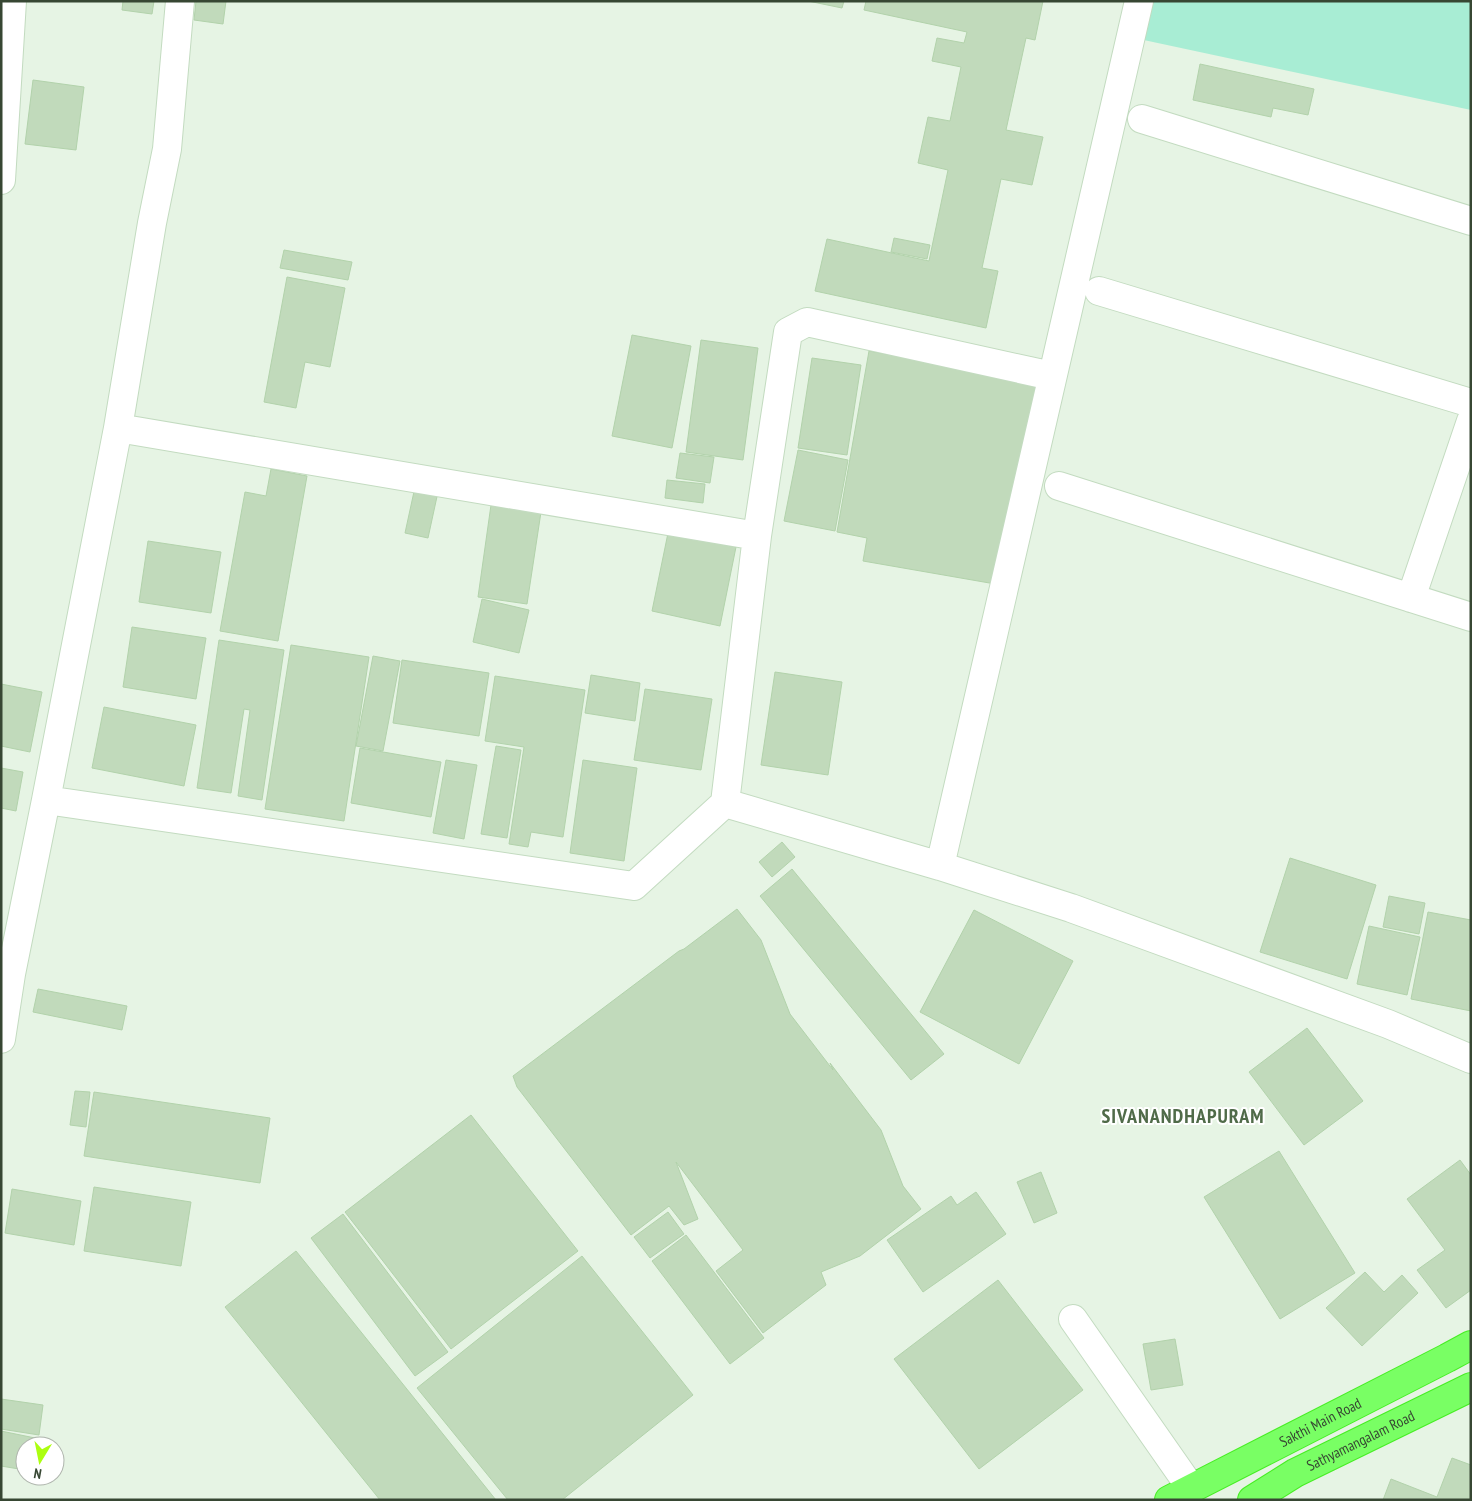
<svg xmlns="http://www.w3.org/2000/svg" width="1472" height="1501" viewBox="0 0 1472 1501" font-family="'PT Sans Narrow',sans-serif">
	<style>
		.green { fill: #a8edd4 }
		.building { fill: #c1dabb; stroke: #b2d2ab }
		.lines { fill: none; stroke-linecap: round; stroke-linejoin: round }
		.minor-casing { stroke: #c3dbc0; stroke-width: 30 }
		.highway-casing { stroke: #47ed24; stroke-width: 30 }
		.minor { stroke: #fff; stroke-width: 28 }
		.highway { stroke: #79ff64; stroke-width: 28 }
		.labels { text-anchor: middle; stroke-width: 4; stroke-linejoin: round; paint-order: stroke }
		.street-label { font-size: 15px; fill: #374733; stroke: #fff }
		.district-label { font-size: 20px; font-weight: bold; letter-spacing: 1px; fill: #506b49; stroke: #fff }
	</style>
	<rect width="100%" height="100%" fill="#e6f4e4"/>
	<path class="green" d="M1148 1H1471V110L1139 39Z"/>
	<path class="building" d="M123 1H154L152 14 122 10Z
		M196 1H226L223 24 194 20Z
		M808 1H844L842 8Z
		M866 1H1043L1035 40 1026 38 1006 130 1043 137 1032 185 1001 179 982 268 998 271 986 328 815 291 827 239 929 261 948 170 918 163 928 117 950 121 961 67 932 61 937 38 964 43 967 32 864 10Z
		M1200 64 1314 89 1308 115 1273 108 1271 117 1193 100Z
		M33 80 84 87 76 150 25 144Z
		M894 238 930 245 927 259 891 252Z
		M284 250 352 262 348 280 280 268Z
		M287 277 345 288 330 367 305 362 296 408 264 402Z
		M632 335 691 346 672 448 612 436Z
		M701 340 758 348 743 460 686 452Z
		M869 351 1037 380 1001 585 863 561 867 538 837 532Z
		M812 358 861 365 847 455 798 448Z
		M798 450 848 460 835 531 784 521Z
		M680 453 714 457 710 483 676 478Z
		M271 469 307 476 278 641 220 631 245 492 266 496Z
		M667 480 705 484 703 503 665 498Z
		M415 487 438 492 428 538 405 533Z
		M491 505 541 512 527 604 478 597Z
		M668 533 736 547 720 626 652 611Z
		M148 541 221 552 211 613 139 602Z
		M482 599 529 610 519 653 473 642Z
		M132 627 206 638 196 699 123 687Z
		M219 640 284 650 262 800 238 796 250 710 244 709 231 793 197 788Z
		M291 645 369 657 344 821 265 809Z
		M373 656 400 661 383 751 356 746Z
		M402 660 489 673 479 736 393 723Z
		M775 672 842 682 828 775 761 765Z
		M591 675 640 683 635 721 585 713Z
		M495 676 585 690 563 837 531 832 528 847 509 844 524 747 485 741Z
		M1 684 42 692 30 752 1 746Z
		M645 689 712 699 701 770 634 760Z
		M104 707 196 725 184 786 92 768Z
		M496 746 521 750 507 838 481 834Z
		M360 748 441 762 431 817 351 803Z
		M446 760 477 765 464 839 433 833Z
		M583 760 637 768 624 861 570 853Z
		M1 768 23 772 16 811 1 808Z
		M782 842 795 857 772 877 759 862Z
		M1290 858 1376 885 1347 979 1260 952Z
		M792 869 944 1054 911 1080 760 896Z
		M1389 896 1425 903 1419 934 1383 927Z
		M737 909 761 940 790 1014 833 1070 830 1063 881 1130 903 1186 921 1209 860 1256 821 1272 826 1285 763 1333 716 1271 743 1250 676 1162 698 1219 684 1225 669 1206 631 1235 517 1087 513 1076 679 951 684 949Z
		M974 910 1073 961 1019 1064 920 1012Z
		M1428 912 1471 920V1011L1411 999Z
		M1369 926 1420 937 1407 995 1357 984Z
		M38 989 127 1006 122 1030 33 1012Z
		M1307 1028 1363 1101 1304 1145 1249 1072Z
		M75 1091 90 1092 86 1127 70 1125Z
		M94 1092 270 1118 260 1183 84 1156Z
		M471 1115 578 1251 451 1349 345 1212Z
		M1279 1151 1355 1273 1280 1319 1204 1197Z
		M1460 1160 1471 1175V1290L1446 1308 1417 1270 1445 1250 1407 1199Z
		M1041 1172 1057 1213 1034 1223 1017 1182Z
		M94 1187 191 1202 181 1266 84 1251Z
		M12 1189 81 1201 74 1245 5 1233Z
		M976 1192 1006 1234 923 1292 887 1240 951 1196 957 1205Z
		M668 1212 684 1234 650 1258 634 1237Z
		M343 1214 448 1352 415 1376 311 1238Z
		M686 1235 764 1338 730 1364 652 1261Z
		M296 1251 496 1500H380L225 1307Z
		M582 1256 693 1395 562 1500H508L417 1388Z
		M1365 1272 1384 1292 1402 1275 1418 1293 1362 1346 1326 1308Z
		M998 1280 1083 1390 979 1469 894 1359Z
		M1175 1339 1183 1385 1151 1390 1143 1344Z
		M1 1399 43 1405 39 1435 1 1429Z
		M1 1431 40 1439 39 1446H25V1470L1 1466Z
		M1452 1458 1471 1465V1500H1383L1391 1479 1437 1497Z"/>
	<g class="lines">
		<g class="minor-casing">
			<path id="minor" d="M1142 119 1471 221
				M1 180 12 1
				M1099 291 1471 403
				M118 428 152 223 167 149 180 1
				M1059 486 1471 617
				M757 536 788 332 807 322 1052 376
				M1411 598 1471 421
				M46 800 118 428 757 536 725 803
				M940 866 1139 1
				M1 1039 11 974 46 800 634 886 725 803 940 866 1071 908 1388 1024 1471 1059
				M1073 1319 1191 1488"/>
		</g>
		<g class="highway-casing">
			<g id="highway">
				<path id="s1" d="M1169 1500 1447 1358 1471 1345"/>
				<path id="s2" d="M1252 1500 1295 1473 1471 1387"/>
			</g>
		</g>
		<use href="#minor" class="minor"/>
		<use href="#highway" class="highway"/>
	</g>
	<g class="labels">
		<g class="street-label">
			<text dy="5" stroke="none"><textPath href="#s1" startOffset="170">Sakthi Main Road</textPath></text>
			<text dy="5" stroke="none"><textPath href="#s2" startOffset="124">Sathyamangalam Road</textPath></text>
		</g>
		<g class="district-label">
			<text x="1183" y="1123">SIVANANDHAPURAM</text>
		</g>
	</g>
	<rect width="1472" height="1501" fill="none" stroke="#374733" stroke-width="5"/>
	<g transform="translate(40 1461) rotate(190)"><circle r="24" fill="#ffffff" stroke="#afb5ad"/>
	<path d="M0-4L9 19L0 12L-9 19Z" fill="#acff10"/>
	<text y="-8" font-size="14" font-weight="bold" text-anchor="middle" fill="#374733">N</text>
	</g>
</svg>
